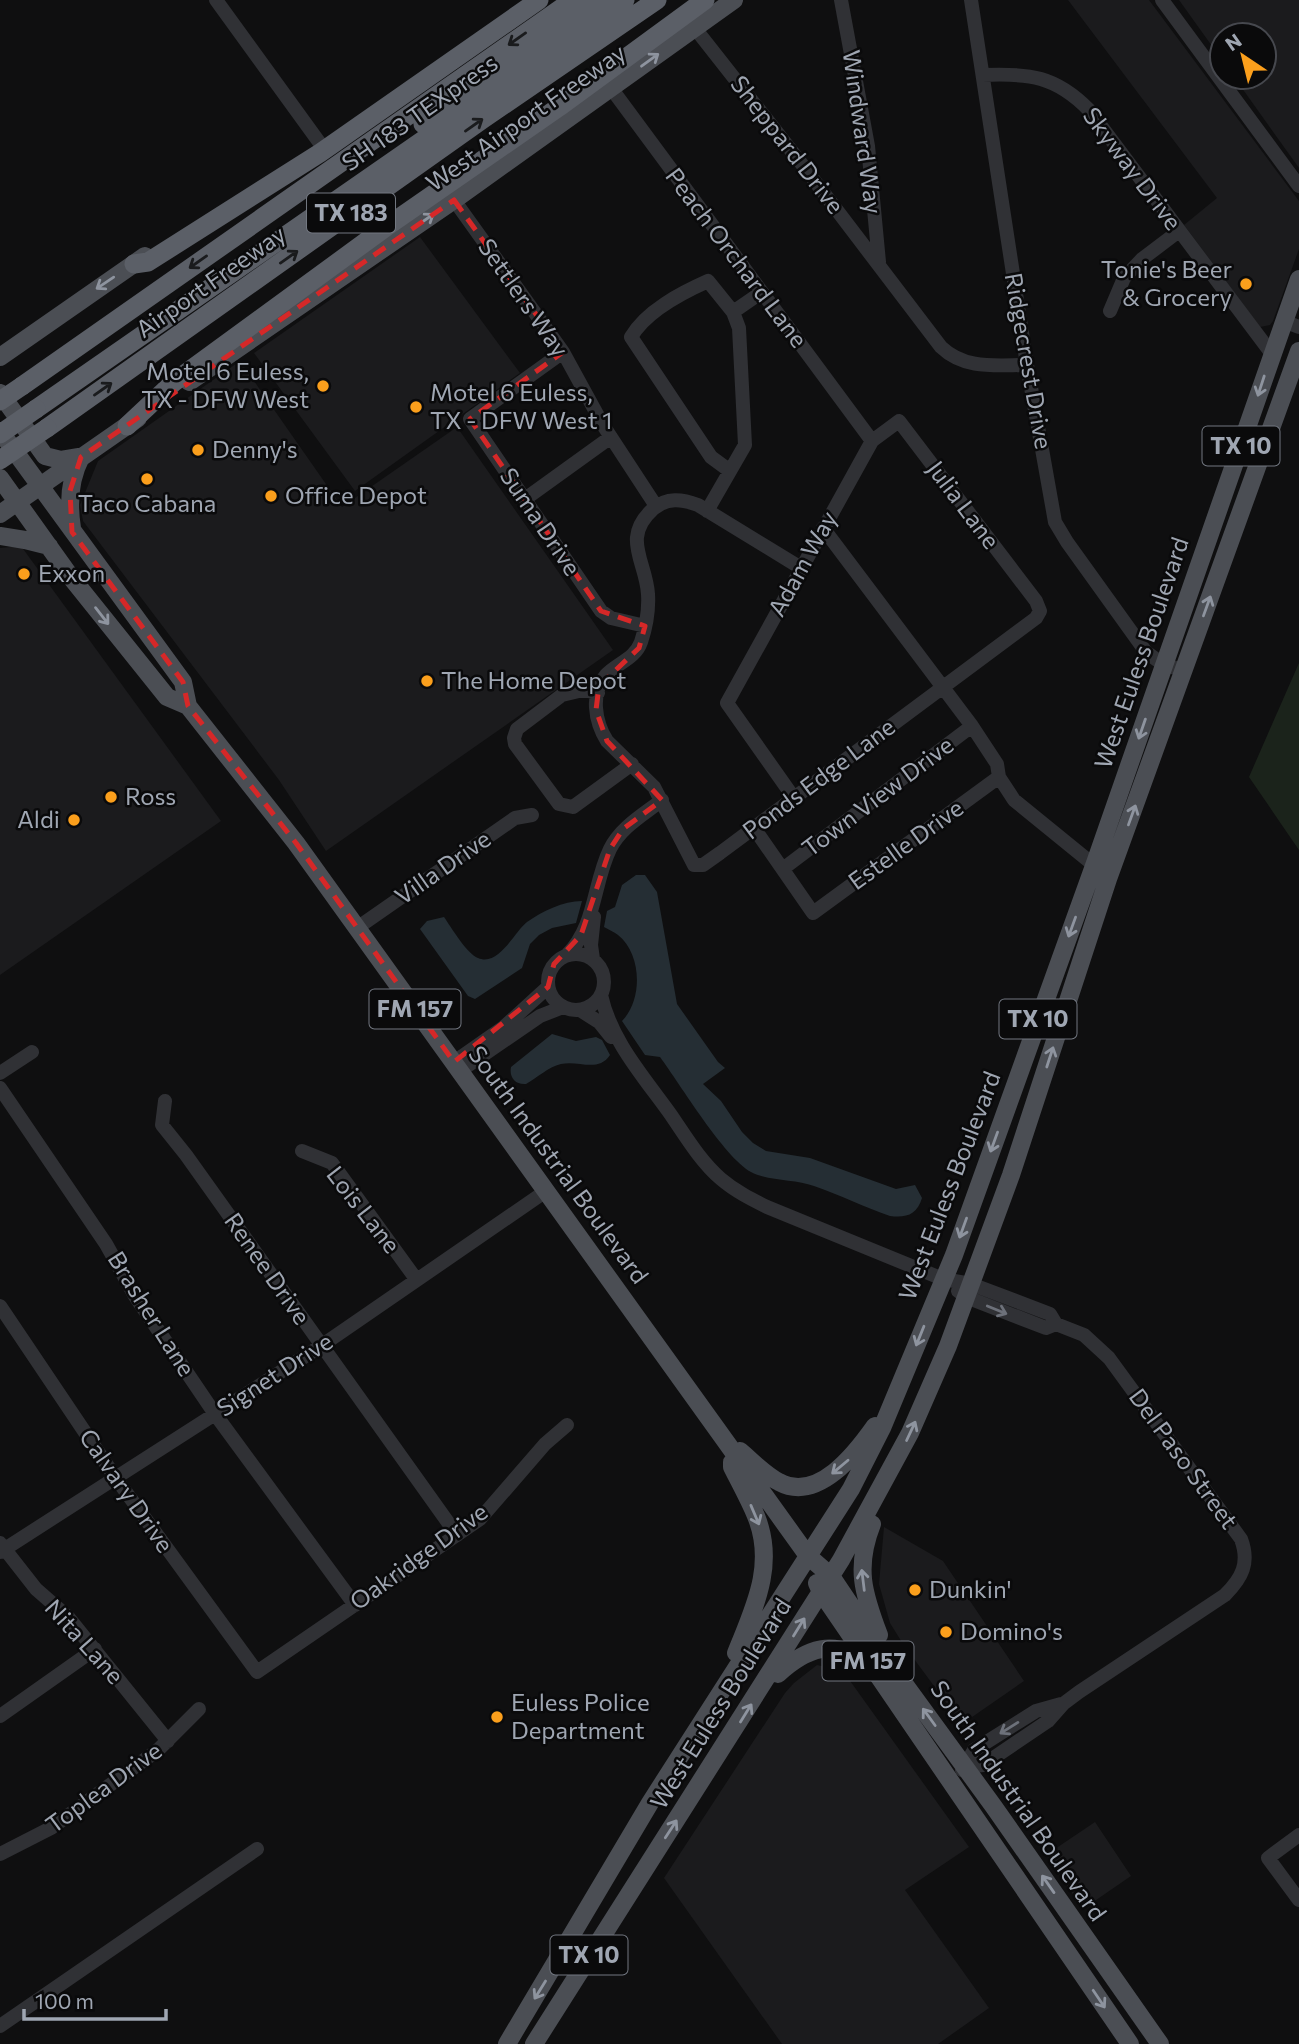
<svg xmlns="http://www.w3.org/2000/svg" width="1299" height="2044" viewBox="0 0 1299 2044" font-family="Commissioner,sans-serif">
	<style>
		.built { fill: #1b1b1d }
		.green { fill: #1b231b }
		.water { fill: #252e34 }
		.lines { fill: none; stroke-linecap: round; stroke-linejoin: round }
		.minor { stroke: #303135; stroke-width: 14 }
		.major { stroke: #4b4e54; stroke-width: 18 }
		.highway { stroke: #5b5f67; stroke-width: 19 }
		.highway-bridge { stroke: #5b5f67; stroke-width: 19 }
		.oneway { stroke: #1a1b1d }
		.oneway2 { stroke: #8e949f }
		.oneway3 { stroke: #6d717a }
		.marked { fill: none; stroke: #d62828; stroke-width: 5; stroke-dasharray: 14 9; stroke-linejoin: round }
		.poi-dot { fill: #fb9f1c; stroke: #0a0a0b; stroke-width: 2.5 }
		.labels { text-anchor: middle; stroke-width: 5; stroke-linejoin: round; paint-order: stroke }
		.shield { fill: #0a0a0b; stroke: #727780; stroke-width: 2 }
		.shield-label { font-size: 23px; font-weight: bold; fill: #9fa6b2 }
		.street-label { font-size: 24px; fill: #9fa6b2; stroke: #0a0a0b }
		.poi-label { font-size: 24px; fill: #9fa6b2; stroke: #0a0a0b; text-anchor: start }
	</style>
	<rect width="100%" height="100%" fill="#0f0f10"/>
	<path class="built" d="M1068 0H1149L1299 201V249L1273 321 1270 325 1260 327 1184 225 1217 198Z
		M1179 0H1299V168L1234 77H1264V35H1222V60Z
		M420 237 520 373 355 491 254 353Z
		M240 361 342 507 457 427 613 650 326 851 279 780 83 521 80 505 98 461Z
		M21 546 221 821 0 975V548Z
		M884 1527 943 1561 1024 1681 962 1724 903 1644 890 1623 879 1584Z
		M817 1665 843 1671 969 1847 905 1890 989 2008 938 2044H782L664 1878 785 1693 794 1683Z
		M1095 1822 1131 1876 1083 1909 1046 1855Z"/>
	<path class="green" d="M1299 663V850L1249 777Z"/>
	<path class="water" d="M636 875H645L657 892 677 1004 718 1062 725 1068 703 1084 721 1101 742 1132 753 1143 766 1151 810 1158 896 1189 915 1185 922 1198C917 1215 906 1218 890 1216 864 1207 840 1195 814 1186 795 1179 767 1181 751 1172 724 1157 680 1084 660 1057L645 1055 622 1021C643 1000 642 954 618 935 614 932 608 929 604 927L607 911 615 907 622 885Z
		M582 901 576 923 552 928 539 935 530 944 522 968 475 999 468 996 420 929 427 921 444 917C451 927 467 954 478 958 499 967 514 932 527 922 543 911 563 901 582 901Z
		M552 1034 576 1041 596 1037 602 1040 610 1055C598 1073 579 1060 561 1064 548 1067 537 1078 526 1084 515 1085 509 1077 511 1067Z"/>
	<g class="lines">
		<path class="minor" d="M216 0 319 142
			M841 0 868 146 879 262
			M971 0 1027 365 1055 522 1067 542 1146 652 1164 665 1184 670
			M1162 0 1299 186
			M694 27 801 163 941 347C965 370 996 365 1027 365
			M983 75C1029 73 1056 76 1089 110L1272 354
			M611 88 872 441 727 703 794 798
			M454 200 563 352 603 425 656 506
			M1110 311 1124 278 1142 259 1179 231
			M733 312 762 292
			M1283 321 1299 327
			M563 352 470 419 601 611 611 618 645 626
			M525 499 611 437
			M707 511 745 445 739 328 733 312 708 281C681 293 646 311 631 337L711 457 730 471
			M823 528 972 726 997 764 999 777 1014 800 1100 870
			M801 568 698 505C682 499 667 497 653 509 621 538 646 561 648 594 649 610 646 627 641 642 635 659 617 663 606 675 590 693 595 722 607 741L654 787 694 865H703L720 853 1036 618 1040 611 1036 601 899 421 872 441
			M598 693 583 690 562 695 517 729 514 738 515 744 559 804 573 807 632 764
			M754 828 813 913 999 777
			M784 868 972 726
			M357 928 515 818 532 815
			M548 982a28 28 0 1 1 56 0a28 28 0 1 1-56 0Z
			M567 955C596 926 593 884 610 849 621 827 643 815 662 800
			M593 959 591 945 594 917
			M601 995C611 1041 644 1077 671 1115 686 1137 701 1162 721 1179 735 1191 751 1199 767 1207L943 1279 971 1284 1050 1314 1056 1324 1084 1335 1109 1358 1241 1539C1250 1563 1242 1578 1225 1595L1079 1692 1063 1704 1048 1721 983 1765 965 1767
			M580 1010 599 1022 611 1037
			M454 1062 504 1027 548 987
			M460 1071 540 1016 563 1007
			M0 1073 32 1052
			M0 1088 106 1244 135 1296 215 1414 355 1605
			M165 1101 162 1125 186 1155 457 1535
			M302 1151 332 1163 416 1279
			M958 1291 966 1297 1046 1328 1056 1324
			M0 1306 115 1477 257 1672 480 1519 545 1444 567 1425
			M0 1543 36 1589 68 1617 168 1741
			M0 1552 321 1346 546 1191
			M0 1716 95 1649
			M962 1770 974 1750 1036 1711 1061 1704
			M1299 1835 1268 1858 1299 1900
			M0 1854 51 1828 158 1750 199 1709
			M0 2026 257 1849"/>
		<path class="major" d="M0 357 145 256
			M189 382 454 200 734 0
			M0 393 45 456 61 460 79 457
			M0 431 183 682 188 706
			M0 478 70 576 167 697 188 706 296 843 808 1556 831 1576 892 1667 994 1807 1160 2044
			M0 514 138 418
			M72 528C68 503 69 480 81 457
			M0 536 25 540 49 546
			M740 1451C752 1461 765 1475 779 1482 818 1503 856 1453 875 1426
			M732 1462V1467C740 1483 749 1499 756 1516 776 1565 754 1608 736 1653
			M872 1524C855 1567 863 1593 879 1635
			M817 1583 821 1592 1130 2044
			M778 1674C805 1649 836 1636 866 1665
			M507 2044 650 1803 851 1489 882 1428 954 1255 1095 863 1299 279
			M534 2044 841 1560 910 1433 948 1346 1011 1175 1108 879 1299 351"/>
		<path class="highway" d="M423 124 599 0
			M134 264 148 262 320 153 539 0
			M22 386 573 0
			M36 409 625 0
			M127 426 174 382 386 227 559 107 705 0
			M47 428 483 119 657 0"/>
		<path class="highway-bridge" d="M0 401 22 386
			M0 434 36 409
			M0 460 47 428"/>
	</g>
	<defs><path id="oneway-shaft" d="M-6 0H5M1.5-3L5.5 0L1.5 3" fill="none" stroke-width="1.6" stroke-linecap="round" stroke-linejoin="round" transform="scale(1.75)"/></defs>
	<g class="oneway">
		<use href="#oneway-shaft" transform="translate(517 39) rotate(145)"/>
		<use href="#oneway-shaft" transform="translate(474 125) rotate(-35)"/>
		<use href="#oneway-shaft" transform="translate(289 257) rotate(-35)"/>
		<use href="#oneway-shaft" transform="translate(198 262) rotate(145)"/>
		<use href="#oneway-shaft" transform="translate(103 389) rotate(-35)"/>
	</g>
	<g class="oneway2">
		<use href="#oneway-shaft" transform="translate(650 60) rotate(-36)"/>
		<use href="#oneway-shaft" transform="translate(425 220) rotate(-35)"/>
		<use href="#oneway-shaft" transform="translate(105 283) rotate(146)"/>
		<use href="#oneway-shaft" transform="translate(1261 386) rotate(108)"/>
		<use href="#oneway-shaft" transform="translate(1207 606) rotate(-70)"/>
		<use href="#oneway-shaft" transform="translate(102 616) rotate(52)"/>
		<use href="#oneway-shaft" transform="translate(1142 729) rotate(109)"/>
		<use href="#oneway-shaft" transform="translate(1132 815) rotate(-70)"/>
		<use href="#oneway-shaft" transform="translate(1072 927) rotate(110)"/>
		<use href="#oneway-shaft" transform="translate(1050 1057) rotate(-72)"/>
		<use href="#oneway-shaft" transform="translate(994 1142) rotate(110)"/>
		<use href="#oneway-shaft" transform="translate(963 1228) rotate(110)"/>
		<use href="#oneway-shaft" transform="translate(920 1336) rotate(112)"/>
		<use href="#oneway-shaft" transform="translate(911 1431) rotate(-65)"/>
		<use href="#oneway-shaft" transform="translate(840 1467) rotate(140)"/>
		<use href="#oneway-shaft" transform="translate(755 1515) rotate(67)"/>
		<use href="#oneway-shaft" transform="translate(863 1580) rotate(-97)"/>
		<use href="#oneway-shaft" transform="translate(799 1627) rotate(-58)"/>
		<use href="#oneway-shaft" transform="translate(746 1713) rotate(-58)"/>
		<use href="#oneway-shaft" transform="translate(929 1717) rotate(-126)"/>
		<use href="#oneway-shaft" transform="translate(671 1829) rotate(-57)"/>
		<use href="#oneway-shaft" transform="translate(1048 1884) rotate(-125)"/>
		<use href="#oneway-shaft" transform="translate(540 1990) rotate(122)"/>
		<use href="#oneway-shaft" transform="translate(1099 1999) rotate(56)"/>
	</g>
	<g class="oneway3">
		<use href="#oneway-shaft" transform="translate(997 1310) rotate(22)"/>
		<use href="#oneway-shaft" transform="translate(1009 1728) rotate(148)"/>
	</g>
	<path class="marked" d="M454 200 563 352 470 419 601 611 645 626 639 648 599 686 596 710 607 741 662 800 623 829 610 849 581 935 554 964 548 987 454 1062 296 843 188 706 183 682 72 532 70 491 81 457Z"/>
	<g class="poi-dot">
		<circle cx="1246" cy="284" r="7"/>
		<circle cx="323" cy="386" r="7"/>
		<circle cx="416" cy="407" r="7"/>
		<circle cx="198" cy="450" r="7"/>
		<circle cx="147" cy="479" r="7"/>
		<circle cx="271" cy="496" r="7"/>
		<circle cx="24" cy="574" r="7"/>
		<circle cx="427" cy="681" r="7"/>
		<circle cx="111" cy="797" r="7"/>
		<circle cx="74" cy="820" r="7"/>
		<circle cx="915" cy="1590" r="7"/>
		<circle cx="946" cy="1632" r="7"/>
		<circle cx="497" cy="1717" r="7"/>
	</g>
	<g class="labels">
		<g class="shield">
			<rect x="307" y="193.5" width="88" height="39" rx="5"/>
			<rect x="1202.5" y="426.5" width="77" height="39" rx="5"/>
			<rect x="369.5" y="989.5" width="91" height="39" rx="5"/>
			<rect x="999.5" y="999.5" width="77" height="39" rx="5"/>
			<rect x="822.5" y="1641.5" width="91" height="39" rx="5"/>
			<rect x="550.5" y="1935.5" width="77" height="39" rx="5"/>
		</g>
		<g class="shield-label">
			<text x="351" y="221">TX 183</text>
			<text x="1241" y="454">TX 10</text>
			<text x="415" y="1017">FM 157</text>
			<text x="1038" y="1027">TX 10</text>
			<text x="868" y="1669">FM 157</text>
			<text x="589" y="1963">TX 10</text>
		</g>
		<g class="street-label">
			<text transform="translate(420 113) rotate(-35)" y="8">SH 183 TEXpress</text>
			<text transform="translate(526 118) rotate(-35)" y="8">West Airport Freeway</text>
			<text transform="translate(862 132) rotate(82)" y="8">Windward Way</text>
			<text transform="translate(787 145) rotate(52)" y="8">Sheppard Drive</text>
			<text transform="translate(1132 169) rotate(53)" y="8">Skyway Drive</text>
			<text transform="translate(736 258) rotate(53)" y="8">Peach Orchard Lane</text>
			<text transform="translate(211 282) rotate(-35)" y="8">Airport Freeway</text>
			<text transform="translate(523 298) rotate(55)" y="8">Settlers Way</text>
			<text transform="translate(1028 361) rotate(80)" y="8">Ridgecrest Drive</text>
			<text transform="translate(963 505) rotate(53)" y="8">Julia Lane</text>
			<text transform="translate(540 522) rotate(56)" y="8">Suma Drive</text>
			<text transform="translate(803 564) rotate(-61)" y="8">Adam Way</text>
			<text transform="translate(1142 653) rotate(-71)" y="8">West Euless Boulevard</text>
			<text transform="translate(819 779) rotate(-37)" y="8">Ponds Edge Lane</text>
			<text transform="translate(878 797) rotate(-37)" y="8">Town View Drive</text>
			<text transform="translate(906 845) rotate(-36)" y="8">Estelle Drive</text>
			<text transform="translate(443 868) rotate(-35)" y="8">Villa Drive</text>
			<text transform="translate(558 1165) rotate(54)" y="8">South Industrial Boulevard</text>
			<text transform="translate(950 1186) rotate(-69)" y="8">West Euless Boulevard</text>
			<text transform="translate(363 1210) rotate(52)" y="8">Lois Lane</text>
			<text transform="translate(267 1269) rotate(55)" y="8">Renee Drive</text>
			<text transform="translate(151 1314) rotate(58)" y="8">Brasher Lane</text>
			<text transform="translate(275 1375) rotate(-33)" y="8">Signet Drive</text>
			<text transform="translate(1183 1459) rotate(54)" y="8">Del Paso Street</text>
			<text transform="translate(126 1491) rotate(55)" y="8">Calvary Drive</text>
			<text transform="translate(419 1557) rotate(-36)" y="8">Oakridge Drive</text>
			<text transform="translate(84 1642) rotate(48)" y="8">Nita Lane</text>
			<text transform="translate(721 1704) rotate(-58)" y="8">West Euless Boulevard</text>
			<text transform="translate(104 1788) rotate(-36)" y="8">Toplea Drive</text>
			<text transform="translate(1018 1801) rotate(55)" y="8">South Industrial Boulevard</text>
		</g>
		<g class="poi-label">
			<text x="1232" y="278" text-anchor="end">Tonie's Beer<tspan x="1232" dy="28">&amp; Grocery</tspan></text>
			<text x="309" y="380" text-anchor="end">Motel 6 Euless,<tspan x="309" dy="28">TX - DFW West</tspan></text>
			<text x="430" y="401">Motel 6 Euless,<tspan x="430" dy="28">TX - DFW West 1</tspan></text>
			<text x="212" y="458">Denny's</text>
			<text x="285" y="504">Office Depot</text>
			<text x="147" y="512" text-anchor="middle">Taco Cabana</text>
			<text x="38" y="582">Exxon</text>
			<text x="441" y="689">The Home Depot</text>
			<text x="125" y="805">Ross</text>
			<text x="60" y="828" text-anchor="end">Aldi</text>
			<text x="929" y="1598">Dunkin'</text>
			<text x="960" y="1640">Domino's</text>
			<text x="511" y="1711">Euless Police<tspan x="511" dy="28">Department</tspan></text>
		</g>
	</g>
	<g transform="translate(1243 56) rotate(325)"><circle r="33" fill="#0a0a0b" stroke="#46484e" stroke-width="2"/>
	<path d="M0-5L12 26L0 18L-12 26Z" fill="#fb9f1c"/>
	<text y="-10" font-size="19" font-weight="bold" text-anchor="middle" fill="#9fa6b2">N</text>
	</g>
	<path d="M24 2009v10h142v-10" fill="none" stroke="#9fa6b2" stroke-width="3.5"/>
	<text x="35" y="2009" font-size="21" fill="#9fa6b2" stroke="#0a0a0b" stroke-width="5" paint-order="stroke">100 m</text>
</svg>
